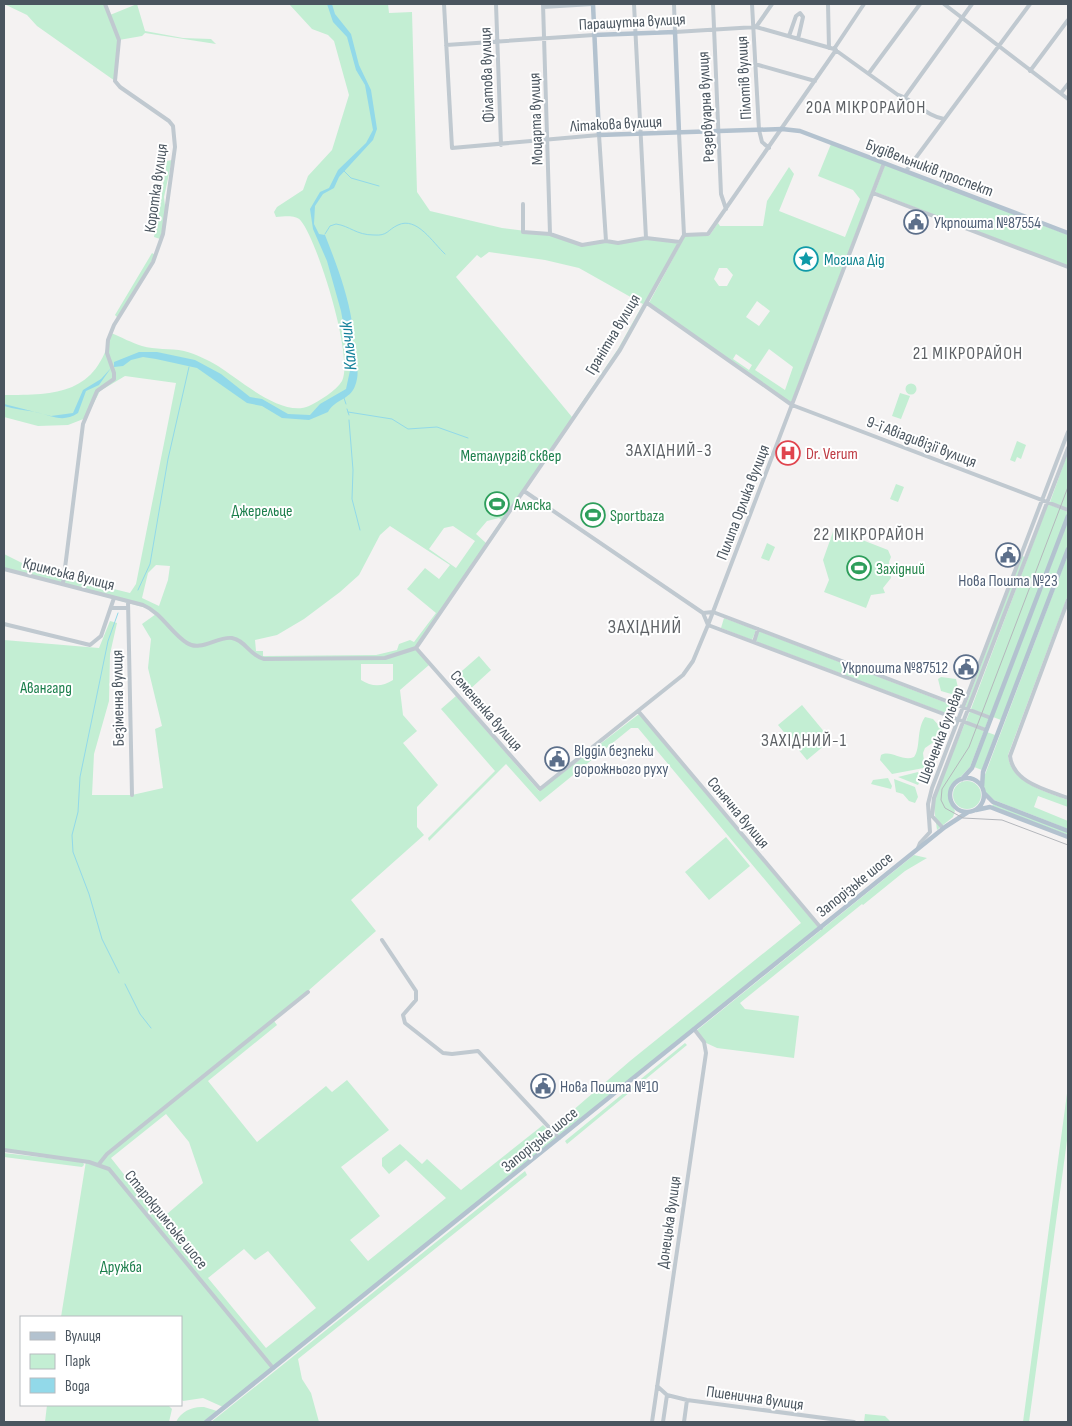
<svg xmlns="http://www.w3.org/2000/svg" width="1072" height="1426" viewBox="0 0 1072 1426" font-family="'Sofia Sans Condensed',sans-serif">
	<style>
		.green { fill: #c3eed3; fill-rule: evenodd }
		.water { fill: #92d9e9 }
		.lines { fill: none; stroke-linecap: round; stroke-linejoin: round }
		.stream { stroke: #92d9e9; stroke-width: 1 }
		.minor { stroke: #c0c9d0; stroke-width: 4 }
		.major { stroke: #b3c2cf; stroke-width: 4.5 }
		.tram { stroke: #b4b7bc; stroke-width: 1 }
		.labels { text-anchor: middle; stroke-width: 4; stroke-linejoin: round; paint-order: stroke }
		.street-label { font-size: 16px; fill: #4a555f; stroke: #fff }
		.service-label { font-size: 16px; fill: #4e5e75; stroke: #fff; text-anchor: start }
		.culture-label { font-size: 16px; fill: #0d838f; stroke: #fff; text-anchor: start }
		.health-label { font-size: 16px; fill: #be3a42; stroke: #fff; text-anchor: start }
		.park-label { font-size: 16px; fill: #1c7f4c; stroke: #fff }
		.leisure-label { font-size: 16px; fill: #27864d; stroke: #fff; text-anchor: start }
		.neighbourhood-label { font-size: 18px; letter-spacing: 1px; fill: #5e6266; stroke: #fff }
		.water-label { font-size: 18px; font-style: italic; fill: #12819a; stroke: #fff }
		.quarter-label { font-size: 19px; letter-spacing: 1px; fill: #5e6266; stroke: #fff }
	</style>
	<rect width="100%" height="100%" fill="#f4f2f2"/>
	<path class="green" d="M4 4H105L110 15 137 4 145 31 183 38 211 39 216 44 145 33 142 36 119 40 115 81 37 26 27 15Z
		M289 4H388L389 13 412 12 417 192 430 211 502 228 550 234 577 244 606 241 618 243 646 238 680 242 620 350 416 648 429 665 400 690 403 715 417 731 403 743 438 785 417 807V827L424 835 351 900 376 931 274 1021 277 1025 208 1081 257 1142 326 1086 332 1092 347 1080 389 1130 341 1167 380 1216 350 1240 368 1261 446 1198 406 1160 389 1174 382 1166V1158L400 1144 422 1164 427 1159 461 1190 543 1125 549 1131 630 1061 801 923 638 728H631L540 802 506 764 429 841 428 838 495 771 441 709 456 696 539 791 639 714 818 927 223 1407 203 1398 183 1401 181 1399V1317H61L86 1161 4 1150V640L99 648 110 621 117 623 110 654 109 701 94 754 92 795H132L163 788 155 729 162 726 148 668 151 639 142 624 156 614 150 609 4 569V554L36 570 130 593 136 584 176 383 125 376 100 391 86 418 68 425 38 426 4 417V395C57 395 97 394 111 333 121 337 132 343 142 346 155 350 170 348 184 351 196 354 208 360 218 366 239 379 282 418 309 406 319 401 336 391 342 381 354 358 318 242 301 221 295 214 284 217 276 217L274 212 277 207 303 190 308 176 332 150 349 95 334 41 328 35 312 29ZM489 252 545 260 579 268 643 304 618 349 572 417 456 277 477 255 481 258ZM499 518 502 520 486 543 476 534 487 521ZM390 526 450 565 439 579 425 568 407 589 436 613 414 642 410 640 399 644 397 650 376 655 263 656V651H256L255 640 277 635 304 619 340 592 359 575 380 535ZM453 526 475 541 456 568 429 549 444 528ZM156 565 170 566 168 580 159 606 142 598 148 573ZM361 664H393V680C382 687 372 687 361 680ZM166 1114 189 1142 203 1183 160 1220 111 1158ZM244 1249 255 1260 268 1251 316 1308 266 1348 208 1278Z
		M831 144 882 164 791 403 649 303 685 236H709L718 223 720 226H763L767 201 789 167 794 174 779 211 845 237 860 199 853 190 818 176ZM719 268H727L733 275 727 286H719L714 279ZM757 301 770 311 759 326 746 317ZM769 349 793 367 785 390 755 370ZM736 354 752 365 749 370 733 359Z
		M172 160 164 197 166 215 160 239 154 237 167 161Z
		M885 165 1068 235V266L875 192Z
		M152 253 155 255 119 319 115 315Z
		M905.5 389a5.5 5.5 0 1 1 11 0a5.5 5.5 0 1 1-11 0Z
		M900 393 910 396 901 419 892 416Z
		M1017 441 1026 445 1021 459 1017 457 1015 462 1010 460Z
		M1068 452V509L1050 502Z
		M896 484 904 487 898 502 890 499Z
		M1048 504 1068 512 990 716 971 709Z
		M1068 521V545L1001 720 993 717Z
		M834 529 888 550 891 557 889 562 891 578 883 588 885 593 871 595 866 608 824 592 829 580 823 560Z
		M767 543 775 547 769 561 761 558Z
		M1068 554V595L1008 755C1010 783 1047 792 1068 800V807L1038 796 1034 807 1068 821V829L994 800 985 792 983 780Z
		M1022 556 1025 557 968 708 965 707Z
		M724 618 756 630 752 640 721 628Z
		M759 631 952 705 948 714 755 641Z
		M479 656 491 670 468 691 455 677Z
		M941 677 956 679 959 692 958 696 941 691 938 679Z
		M802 705 831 740 807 760 778 725Z
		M970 711 989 718 985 728 966 721Z
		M925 717 933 719 942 729 941 737 925 748 923 753 924 761 929 767 892 774 880 760 881 755C891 749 902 762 914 757 921 748 916 730 925 717Z
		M965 723 984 731 970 767 949 789V801L955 811 953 817 937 830 933 800Z
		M987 732 995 735 982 770 974 767Z
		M918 772 921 779 918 785 898 777Z
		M888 778 892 786 891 789 871 784 873 780Z
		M894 779 915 787 918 797 915 803 909 801 903 794 896 792Z
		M953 795a14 14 0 1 1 28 0a14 14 0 1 1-28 0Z
		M993 804 1068 832V835L992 806Z
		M726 837 750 866 709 900 685 872Z
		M914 855 927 858 905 871 863 905 862 904 740 1003 745 1009 799 1016 794 1058 717 1048 704 1042 696 1031Z
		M685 1043 687 1045 567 1144 565 1141Z
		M1068 1086V1133L1029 1422H1023Z
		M4 1153 83 1162 84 1165 82 1167 4 1157Z
		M525 1171 527 1175 298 1359 302 1379 311 1393 319 1422H211Z
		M47 1405H168L172 1409 169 1422H45Z
		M204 1407 217 1411 203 1422H176C181 1411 193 1406 204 1407Z
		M865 1414 885 1416 891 1422H864Z"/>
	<path class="water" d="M327 4H332L335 14 351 34 359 65 371 90 377 129 373 140 339 177 334 188 323 194 315 206 314 224 319 234 325 235C336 263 347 291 352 322 353 330 351 337 352 345 355 361 361 370 355 386 350 400 335 399 328 412L309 420 282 418 262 406 247 403 197 368 156 359 143 357 131 360 123 366 114 367V362L139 352H157L195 360 221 374 250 397 262 399 288 414 310 415 320 404 346 389 351 366 341 311 327 261 313 229 310 209 320 192 329 188 338 170 366 143 373 130 365 85 356 70 347 37 333 22Z
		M111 368 99 385 86 391 78 413C63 423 52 416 36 412 25 410 14 409 4 406V404L51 416 73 413 83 390 101 379Z"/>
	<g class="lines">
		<path class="stream" d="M344 171 351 178 379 186
			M325 234 330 226 336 224C350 226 356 235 374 235 388 236 387 230 398 225 417 216 433 243 445 254
			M344 398 346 404
			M347 409 349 415
			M348 412 392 419 408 429 437 427 468 438
			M349 420 353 470 352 499 360 530
			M138 590 150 564 168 459 189 367
			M118 613 108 641 80 777 78 812 72 835 73 852 89 894 102 939 119 973
			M125 984 140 1014 151 1028"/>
		<path class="minor" d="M444 4 452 148 599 135 606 241
			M496 4 501 145
			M543 4 550 234
			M634 4 646 238
			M674 4 675 32 756 27 834 49 898 95C916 101 926 116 944 119
			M713 4 721 194 726 209
			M752 4 759 130 762 142 769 148
			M828 4 829 48
			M944 4 1068 99
			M543 7 593 4
			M756 27 772 4
			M789 36 796 16 800 13 803 17 798 39
			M446 45 594 35
			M834 49 864 4
			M755 64 815 81
			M1030 71 1068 20
			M869 73 920 4
			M1061 93 1068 84
			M905 97 972 4
			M679 133 684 235
			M906 171 1030 4
			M873 193 1068 267
			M523 204V232L550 234 582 245 606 241 618 243 646 238 680 242
			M684 235 708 234 836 50
			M647 303 792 405 1068 510
			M524 491 703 613 708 625 986 730
			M4 569 143 605C162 613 171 633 187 643 200 652 218 636 232 638 245 640 250 656 264 659L385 658 416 648
			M63 584 83 424 97 391 114 379V373L107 353 108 340 114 325 153 262 163 234 175 147 173 126 169 121 120 87 115 81 119 40 105 4
			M1068 600 1010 756C1013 783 1047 790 1068 798
			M128 601 132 795
			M112 608H128
			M703 613 713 612 991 718
			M4 624 90 645 101 636 114 598
			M754 642 758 629
			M416 648 540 789 683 675 693 661 708 625 884 163
			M416 648 620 350 684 235
			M639 712 821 928
			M943 828 932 816 934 798 1068 448
			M918 848 920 843 930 832 928 804 932 788 1068 432
			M382 940 416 991V1000L403 1015 405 1023 443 1053 452 1054 478 1051 559 1138
			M4 1150 89 1162 109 1169 273 1368
			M99 1164 107 1154 308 992
			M657 1386 667 1395 687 1400 854 1422
			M652 1422 706 1053 704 1042 694 1029
			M663 1422 667 1395
			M684 1422 687 1400"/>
		<path class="major" d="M593 4 599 135 782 129 800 131 1068 233
			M594 35 675 32 679 133
			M950 795a17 17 0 1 1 34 0a17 17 0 1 1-34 0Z
			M962 779 972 768 1068 516
			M982 787 983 772 1068 549
			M984 793 993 802 1068 831
			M976 810 990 807 1068 837
			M206 1422 945 827 968 812"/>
		<path class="tram" d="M1068 487 969 747 942 789 941 800 945 808 963 818 1002 820 1068 845"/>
	</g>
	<defs>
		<g id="civic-ring" transform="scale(1.25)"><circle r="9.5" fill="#fff" stroke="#5c6f8a" stroke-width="1.5"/><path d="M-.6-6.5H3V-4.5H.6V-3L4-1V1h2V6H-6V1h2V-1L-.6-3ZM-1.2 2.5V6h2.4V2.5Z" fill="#5c6f8a"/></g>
		<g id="sight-ring" transform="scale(1.25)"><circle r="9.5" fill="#fff" stroke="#0f9aa8" stroke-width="1.5"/><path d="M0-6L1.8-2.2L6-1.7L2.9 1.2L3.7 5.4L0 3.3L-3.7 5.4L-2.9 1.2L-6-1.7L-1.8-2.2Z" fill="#0f9aa8"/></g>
		<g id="hospital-ring" transform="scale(1.25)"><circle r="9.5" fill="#fff" stroke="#e0444e" stroke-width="1.5"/><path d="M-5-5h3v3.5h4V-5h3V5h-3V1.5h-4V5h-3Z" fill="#e0444e"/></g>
		<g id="stadium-ring" transform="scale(1.25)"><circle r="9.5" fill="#fff" stroke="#2e9e5b" stroke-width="1.5"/><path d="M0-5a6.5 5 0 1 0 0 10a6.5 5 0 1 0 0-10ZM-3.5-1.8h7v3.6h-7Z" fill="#2e9e5b"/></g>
	</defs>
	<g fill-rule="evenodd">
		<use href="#civic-ring" x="916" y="222"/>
		<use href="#sight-ring" x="806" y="259"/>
		<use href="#hospital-ring" x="788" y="453"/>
		<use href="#stadium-ring" x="497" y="504"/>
		<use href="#stadium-ring" x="593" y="515"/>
		<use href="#civic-ring" x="1008" y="555"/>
		<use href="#stadium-ring" x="859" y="568"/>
		<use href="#civic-ring" x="966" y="667"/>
		<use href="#civic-ring" x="557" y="759"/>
		<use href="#civic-ring" x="543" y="1086"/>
	</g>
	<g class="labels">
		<g class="street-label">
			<text transform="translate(632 21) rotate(-3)" y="6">Парашутна вулиця</text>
			<text transform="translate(486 75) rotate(-92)" y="6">Філатова вулиця</text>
			<text transform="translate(743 78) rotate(-93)" y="6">Пілотів вулиця</text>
			<text transform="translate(705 107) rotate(-93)" y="6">Резервуарна вулиця</text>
			<text transform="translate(535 119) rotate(-92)" y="6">Моцарта вулиця</text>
			<text transform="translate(616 123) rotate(-3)" y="6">Літакова вулиця</text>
			<text transform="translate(930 167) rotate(21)" y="6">Будівельників проспект</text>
			<text transform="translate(155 188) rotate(-82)" y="6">Коротка вулиця</text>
			<text transform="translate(612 334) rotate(-59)" y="6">Гранітна вулиця</text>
			<text transform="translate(922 441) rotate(21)" y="6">9-ї Авіадивізії вулиця</text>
			<text transform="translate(742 502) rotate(-69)" y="6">Пилипа Орлика вулиця</text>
			<text transform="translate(69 573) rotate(14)" y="6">Кримська вулиця</text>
			<text transform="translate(117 698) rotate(-91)" y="6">Безіменна вулиця</text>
			<text transform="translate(487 710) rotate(49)" y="6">Семененка вулиця</text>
			<text transform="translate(940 735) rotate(-69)" y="6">Шевченка бульвар</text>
			<text transform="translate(739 812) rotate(50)" y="6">Сонячна вулиця</text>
			<text transform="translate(854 884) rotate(-39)" y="6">Запорізьке шосе</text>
			<text transform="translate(539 1139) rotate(-39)" y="6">Запорізьке шосе</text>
			<text transform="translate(167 1219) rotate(51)" y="6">Старокримське шосе</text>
			<text transform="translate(668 1222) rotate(-82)" y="6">Донецька вулиця</text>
			<text transform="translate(755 1397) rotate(8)" y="6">Пшенична вулиця</text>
		</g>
		<g class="service-label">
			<text x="934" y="228">Укрпошта №87554</text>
			<text x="1008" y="586" text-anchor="middle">Нова Пошта №23</text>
			<text x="948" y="673" text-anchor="end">Укрпошта №87512</text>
			<text x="574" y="756">ВІдділ безпеки<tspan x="574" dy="18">дорожнього руху</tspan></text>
			<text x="560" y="1092">Нова Пошта №10</text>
		</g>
		<g class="culture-label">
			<text x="824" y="265">Могила Дiд</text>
		</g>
		<g class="health-label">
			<text x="806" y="459">Dr. Verum</text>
		</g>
		<g class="park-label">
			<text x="511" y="461">Металургів сквер</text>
			<text x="262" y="516">Джерельце</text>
			<text x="46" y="693">Авангард</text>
			<text x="121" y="1272">Дружба</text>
		</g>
		<g class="leisure-label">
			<text x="514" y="510">Аляска</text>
			<text x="610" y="521">Sportbaza</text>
			<text x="876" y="574">Західний</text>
		</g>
		<g class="neighbourhood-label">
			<text x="866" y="113">20А МІКРОРАЙОН</text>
			<text x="968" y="359">21 МІКРОРАЙОН</text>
			<text x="669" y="456">ЗАХІДНИЙ-3</text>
			<text x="869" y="540">22 МІКРОРАЙОН</text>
			<text x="804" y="746">ЗАХІДНИЙ-1</text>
		</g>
		<g class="water-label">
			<text transform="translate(348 346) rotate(-96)" y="6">Кальчик</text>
		</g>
		<g class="quarter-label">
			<text x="645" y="633">ЗАХІДНИЙ</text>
		</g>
	</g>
	<rect width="1072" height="1426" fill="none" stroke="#4a555f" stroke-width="10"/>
	<rect x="20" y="1316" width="162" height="90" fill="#ffffff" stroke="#b7bbbf"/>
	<rect x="30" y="1332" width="25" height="8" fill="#b3c2cf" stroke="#b7bbbf"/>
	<text x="65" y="1341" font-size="15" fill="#4a555f">Вулиця</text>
	<rect x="30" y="1354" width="25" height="15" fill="#c3eed3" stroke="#b7bbbf"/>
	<text x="65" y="1366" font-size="15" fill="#4a555f">Парк</text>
	<rect x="30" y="1378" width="25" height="15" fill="#92d9e9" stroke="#b7bbbf"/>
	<text x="65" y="1391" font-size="15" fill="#4a555f">Вода</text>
</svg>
